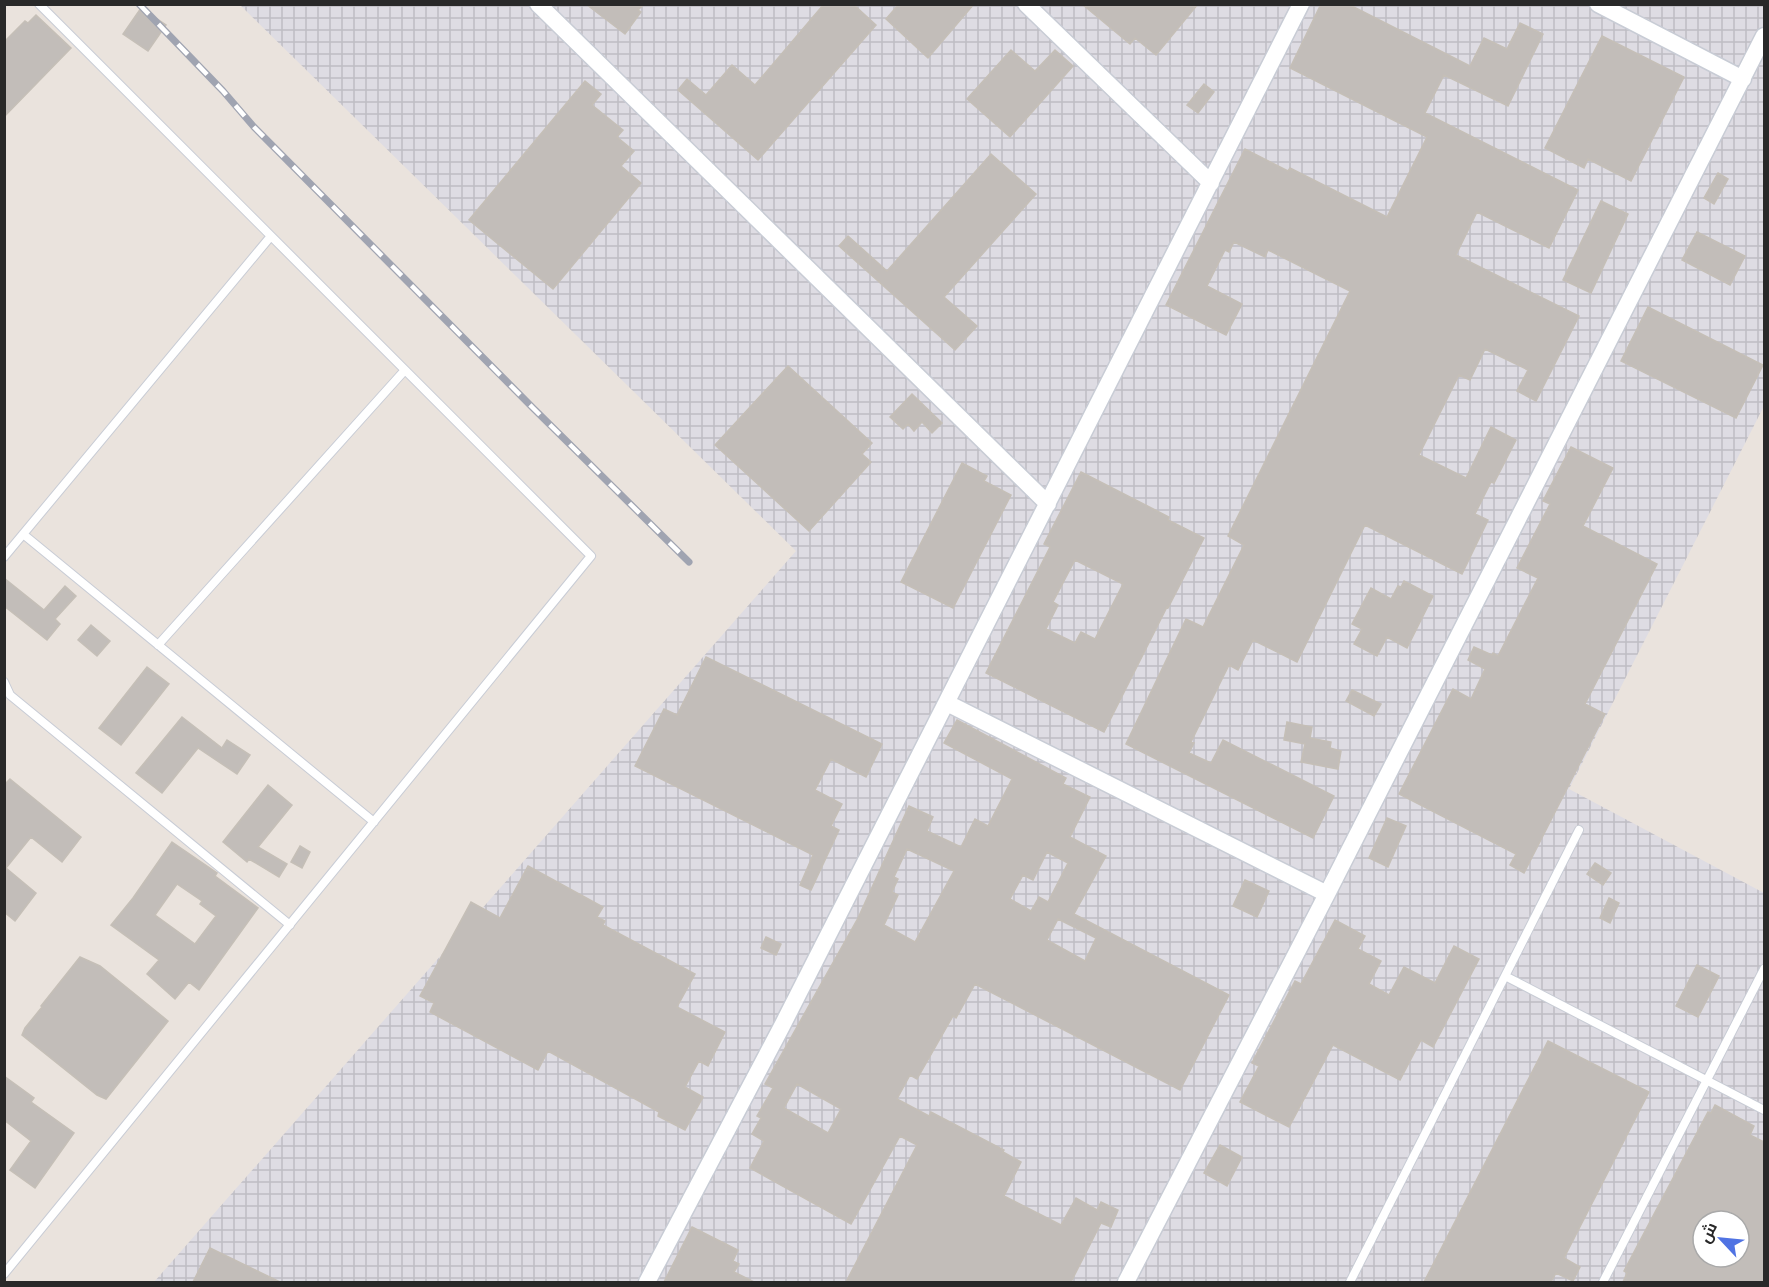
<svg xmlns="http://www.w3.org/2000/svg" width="1769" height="1287" viewBox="0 0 1769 1287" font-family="'Noto Sans',Cairo,sans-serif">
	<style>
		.industrial { fill: url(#industrial-grid); fill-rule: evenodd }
		.building { fill: #c2bdb9; stroke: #c5bfb7; stroke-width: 1.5; fill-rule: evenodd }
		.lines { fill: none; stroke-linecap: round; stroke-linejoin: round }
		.lane-casing { stroke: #c8ccd5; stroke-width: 10 }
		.street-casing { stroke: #c8ccd5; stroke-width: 19 }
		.lane { stroke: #fff; stroke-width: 8 }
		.street { stroke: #fff; stroke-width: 16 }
		.rail-casing { stroke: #a0a4b1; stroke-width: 7 }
		.rail { stroke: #fff; stroke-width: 4.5; stroke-dasharray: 14; stroke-linecap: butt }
	</style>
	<defs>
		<pattern id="industrial-grid" width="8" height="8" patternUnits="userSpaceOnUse" patternTransform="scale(1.5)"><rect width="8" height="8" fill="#dedce3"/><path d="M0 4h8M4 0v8" fill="none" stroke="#bebdc3"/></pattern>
	</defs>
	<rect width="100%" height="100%" fill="#eae3dd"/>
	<path class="industrial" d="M240 5H1764V406L1569 789 1764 893V1282H154L796 551ZM1703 1221H1739V1257H1703Z"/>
	<path class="building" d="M586 4H644L638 10 641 12 625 34Z
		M824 4H853L876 25 758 160 678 90 687 79 706 95 732 65 755 85Z
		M899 4H974L928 58 886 19Z
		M1082 4H1198L1156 55 1135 38 1130 44Z
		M1321 4H1348L1470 66 1484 38 1507 49 1520 23 1543 34 1508 106 1444 75 1425 113 1578 190 1549 248 1477 212 1456 255 1579 316 1536 401 1517 391 1528 370 1485 349 1470 380 1459 375 1419 455 1466 478 1491 427 1516 440 1494 483 1491 482 1475 514 1488 520 1462 574 1365 525 1297 662 1253 640 1238 670 1229 665 1191 742 1194 743 1189 753 1211 763 1223 740 1334 796 1313 838 1126 744 1186 619 1203 627 1244 545 1228 536 1350 291 1268 250 1265 257 1234 242 1229 252 1225 250 1207 286 1242 304 1226 335 1166 305 1245 149 1288 171 1290 168 1387 217 1427 137 1290 68Z
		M141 8 166 25 148 51 123 34Z
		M36 15 71 48 4 117V42L25 21 28 23Z
		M1602 36 1684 77 1631 181 1588 159 1584 168 1545 148Z
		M1011 50 1035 71 1055 50 1073 66 1010 137 967 99Z
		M585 81 601 94 592 105 623 130 617 137 634 151 621 166 641 183 553 289 469 220Z
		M1204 84 1214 92 1198 113 1187 105Z
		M991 154 1036 194 944 297 977 326 955 350 839 246 848 236 887 271Z
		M1718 173 1728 179 1714 204 1704 198Z
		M1601 201 1628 214 1591 293 1563 280Z
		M1697 232 1745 256 1730 285 1682 260Z
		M1648 307 1763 365 1736 418 1621 361Z
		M788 366 872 443 862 454 871 462 809 531 715 445Z
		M912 394 942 423 932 433 922 422 914 431 908 424 903 429 890 417Z
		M1571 447 1613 468 1583 526 1657 564 1585 704 1605 714 1524 873 1510 865 1516 854 1399 794 1453 689 1471 699 1485 669 1468 660 1474 647 1492 655 1493 653 1498 656 1538 578 1517 568 1550 504 1543 501Z
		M962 463 987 476 984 481 1011 495 953 608 901 582Z
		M1081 472 1169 517 1168 520 1204 538 1168 608 1167 607 1104 732 986 673 1050 547 1044 544ZM1075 560 1123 584 1095 639 1081 632 1075 643 1046 629 1058 605 1053 602Z
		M4 578 44 610 65 586 76 596 55 619 60 624 47 640 4 606Z
		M1404 581 1433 596 1407 648 1387 637 1377 656 1354 644 1362 629 1352 624 1371 588 1391 599 1398 586 1401 587Z
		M91 625 110 641 97 656 78 640Z
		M706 657 882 744 866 777 831 759 815 790 842 804 831 826 839 830 811 890 800 885 813 855 635 766 664 709 677 715Z
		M147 667 169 684 121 745 99 728Z
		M1352 690 1381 704 1374 716 1346 701Z
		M182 717 222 748 227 740 250 755 237 774 198 748 162 793 136 773Z
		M957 720 1066 778 1063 784 1090 797 1070 837 1106 856 1074 914 1229 995 1180 1090 975 984 956 1018 953 1016 917 1079 910 1075 897 1099 929 1116 931 1112 1004 1150 1003 1152 1021 1162 1004 1196 1061 1225 1076 1198 1097 1210 1101 1202 1118 1210 1111 1227 1101 1223 1071 1282H846L917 1145 900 1136 851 1224 750 1168 764 1141 752 1134 761 1118 757 1116 773 1088 765 1084 858 918 909 806 933 817 927 831 961 847 975 819 988 826 1012 779 944 743ZM907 849 954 871 915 942 884 925 898 895 892 892 898 879 894 877ZM1047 852 1068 863 1048 902 1039 897 1031 911 1010 899 1023 875 1033 880ZM1058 919 1096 938 1085 961 1047 940ZM797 1084 841 1109 828 1133 784 1108Z
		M1287 722 1312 727 1310 738 1331 742 1330 748 1341 751 1338 769 1301 762 1305 744 1284 740Z
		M10 779 81 837 62 862 31 837 6 868 36 893 15 921 4 912V785Z
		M268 785 292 805 258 847 287 864 279 877 249 859 247 862 223 842Z
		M1387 818 1406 826 1388 867 1369 858Z
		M172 842 217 873 215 876 258 908 199 990 189 982 175 999 147 974 159 960 111 925 133 898ZM177 884 202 901 200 904 216 916 195 944 155 915Z
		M300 846 310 852 302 868 291 862Z
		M1595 863 1611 873 1603 885 1587 874Z
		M528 866 603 907 597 917 605 921 603 925 695 974 677 1007 725 1032 708 1066 699 1061 685 1087 703 1097 685 1130 658 1116 659 1112 548 1051 538 1070 430 1012 434 1003 420 996 471 902 500 918Z
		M1245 880 1269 891 1257 917 1233 906Z
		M1609 898 1619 903 1610 923 1600 918Z
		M1335 920 1365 936 1358 949 1381 961 1369 984 1389 995 1404 967 1435 983 1454 946 1479 959 1433 1047 1421 1040 1400 1080 1333 1045 1289 1127 1240 1102 1259 1066 1252 1063 1295 981 1301 984Z
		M766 937 781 944 776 955 761 948Z
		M80 957 100 966 168 1021 106 1099 97 1095 22 1035 25 1028 42 1007 41 1006Z
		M1697 965 1719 976 1698 1017 1676 1006Z
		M1548 1041 1649 1092 1564 1258 1580 1267 1573 1281 1556 1273 1551 1282H1424Z
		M4 1076 34 1098 31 1102 74 1133 35 1188 10 1170 31 1141 4 1120Z
		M1715 1105 1754 1126 1750 1135 1764 1142V1282H1623L1627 1273 1624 1271 1708 1112 1711 1113ZM1703 1221H1739V1257H1703Z
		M1220 1145 1242 1157 1227 1186 1204 1173Z
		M692 1227 738 1250 733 1261 739 1264 734 1272 754 1282H664Z
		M210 1248 280 1282H193Z"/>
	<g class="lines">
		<g class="lane-casing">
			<path id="lane" d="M23 534 374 822
				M4 557 271 236
				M158 645 405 370
				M4 682 10 695 290 925
				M1505 976 1764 1110
				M4 1274 591 556 39 4
				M1350 1282 1579 830
				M1603 1282 1764 969"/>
		</g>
		<g class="street-casing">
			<path id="street" d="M538 4 1048 504
				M1026 4 1211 183
				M1598 4 1743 79
				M947 703 1327 894
				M647 1282 782 1026 1301 4
				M1126 1282 1327 894 1764 36"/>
		</g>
		<use href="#lane" class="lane"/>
		<use href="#street" class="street"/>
		<g class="rail-casing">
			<path id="rail" d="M139 4 223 91 254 127 533 408 689 562"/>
		</g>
		<use href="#rail" class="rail"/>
	</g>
	<rect width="1769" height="1287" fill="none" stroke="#292929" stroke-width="12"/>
	<g transform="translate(1721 1239) rotate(296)"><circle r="28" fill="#ffffff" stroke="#a9a9a9" stroke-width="1.5"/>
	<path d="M0-4.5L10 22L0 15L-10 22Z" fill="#5073e3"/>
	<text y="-9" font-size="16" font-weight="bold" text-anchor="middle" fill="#292929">ش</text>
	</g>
</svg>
